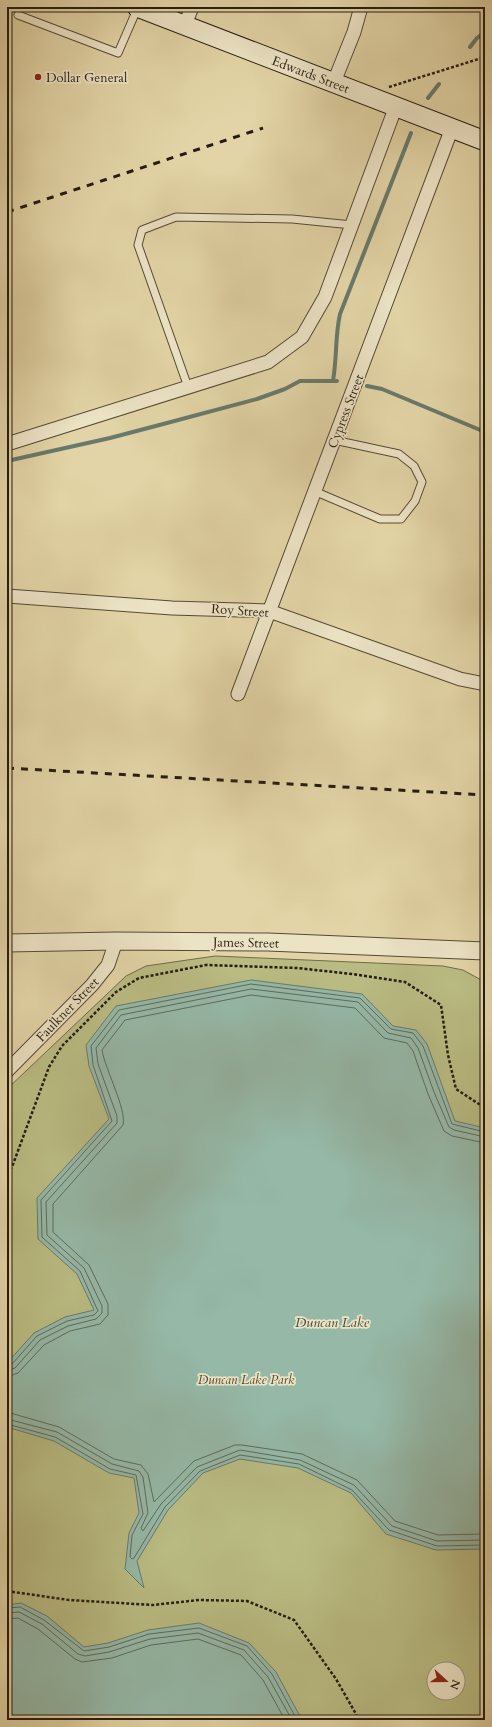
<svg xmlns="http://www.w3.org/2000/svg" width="492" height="1727" viewBox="0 0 492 1727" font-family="Cardo,serif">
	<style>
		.green { fill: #b9bb82; stroke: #6f6c49; fill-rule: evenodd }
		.water { fill: #95b8a7; stroke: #687a6b }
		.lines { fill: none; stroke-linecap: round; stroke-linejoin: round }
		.shore { stroke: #5d6a5c; stroke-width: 1 }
		.stream { stroke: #687a6b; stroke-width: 4 }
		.service-casing { stroke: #544a36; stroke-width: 9 }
		.minor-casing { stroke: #544a36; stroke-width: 15 }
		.tertiary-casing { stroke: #544a36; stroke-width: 19 }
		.secondary-casing { stroke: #251c10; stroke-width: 21 }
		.path { stroke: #251c10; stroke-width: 2.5; stroke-dasharray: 3 2; stroke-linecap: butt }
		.service { stroke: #ece3c5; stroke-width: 7 }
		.minor { stroke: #ece3c5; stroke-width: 13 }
		.tertiary { stroke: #ece3c5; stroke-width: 17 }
		.secondary { stroke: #ece3c5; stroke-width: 19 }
		.rail { stroke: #251c10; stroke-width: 3; stroke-dasharray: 7 7; stroke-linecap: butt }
		.poi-dot { fill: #8f2418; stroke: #ece3c5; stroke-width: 1.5 }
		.labels { text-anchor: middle; stroke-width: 3.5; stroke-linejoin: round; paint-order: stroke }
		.street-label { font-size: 13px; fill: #251c10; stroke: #ece3c5 }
		.poi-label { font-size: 13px; fill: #251c10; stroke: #ece3c5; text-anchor: start }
		.park-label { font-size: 13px; font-style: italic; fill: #514c32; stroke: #ece3c5 }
		.water-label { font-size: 14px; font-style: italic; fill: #474b3d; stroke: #ece3c5 }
	</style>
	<rect width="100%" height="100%" fill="#e2d4a6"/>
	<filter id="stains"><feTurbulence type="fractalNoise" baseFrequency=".005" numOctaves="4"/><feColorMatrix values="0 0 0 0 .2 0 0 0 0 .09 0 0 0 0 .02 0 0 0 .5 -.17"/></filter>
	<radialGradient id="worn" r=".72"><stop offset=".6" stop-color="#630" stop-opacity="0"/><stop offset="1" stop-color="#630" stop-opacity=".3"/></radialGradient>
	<path class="green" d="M215 956 443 966 463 970 485 982V1720H7V1089L126 976 146 966ZM434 1669H458V1693H434Z"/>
	<path class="water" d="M251 980 362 994 393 1026 416 1030 427 1044 455 1121 485 1128V1549L436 1550 386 1534 351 1493 298 1468 240 1459 203 1473 168 1510 137 1561 144 1588 125 1569 129 1533 139 1513 134 1478 109 1473 54 1441 7 1427V1363L34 1333 65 1317 94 1310 77 1274 38 1239 37 1198 109 1119 89 1066 86 1045 116 1006Z
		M21 1603 47 1616 84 1647 108 1643 148 1630 199 1623 249 1643 276 1672 302 1720H7V1605Z"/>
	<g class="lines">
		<path class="shore" d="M7 1366 12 1364 37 1336 67 1321 94 1315 98 1311 80 1271 42 1237 41 1200 112 1121 93 1065 91 1046 119 1010 251 984 360 998 391 1029 413 1033 423 1046 452 1124 485 1132
			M7 1371 15 1368 40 1340 68 1326 96 1319 102 1313V1306L84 1268 47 1235 46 1202 117 1123V1116L98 1064 96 1048 121 1015 251 989 358 1002 388 1033 411 1038 418 1048 434 1092 449 1127 454 1130 485 1137
			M7 1377 18 1373 44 1345 70 1331 100 1324 108 1315V1304L89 1265 53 1232V1204L123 1125C127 1110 105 1069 102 1050L125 1020 251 995 355 1008 384 1038 407 1043 413 1051 428 1094 444 1131 452 1136 485 1143
			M7 1412 59 1427 114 1459 141 1465 148 1474 154 1502 194 1461 235 1445H242L302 1454 357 1480 395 1521 438 1535 485 1534
			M7 1419 57 1432 112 1464 139 1471 143 1477 148 1513 141 1528 143 1531 161 1504 197 1467 240 1450 300 1460 354 1485 392 1526 437 1541 485 1540
			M7 1424 55 1437 110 1469 136 1475 143 1514 132 1535 130 1557 132 1559 134 1558 165 1507 200 1471 240 1455 299 1464 352 1490 389 1530 437 1546 485 1545
			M7 1608 20 1607 44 1620 84 1651 109 1647 149 1634 199 1628 247 1646 272 1674 297 1720
			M7 1613 19 1612 42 1624 78 1654 85 1656 109 1652 150 1639 198 1633 244 1650 268 1677 292 1720
			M7 1619 18 1618 38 1629 75 1659 82 1662 112 1658 151 1645 198 1639 241 1655 263 1680 285 1720"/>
		<path class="stream" d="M470 47 477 38 485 32
			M428 98 439 84
			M333 381C337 358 335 336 340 314L411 133
			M367 386 382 389 485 432
			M7 461 110 438 167 423 257 399 285 389 300 381H337"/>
		<g class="service-casing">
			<path id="service" d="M18 15 118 53 138 7
				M188 387 138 245 142 230 176 217 292 219 352 225
				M314 491 380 519H401L415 501 422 482 414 466 399 454 334 440"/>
		</g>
		<g class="minor-casing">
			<path id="minor" d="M185 25 192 7
				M334 82 354 32 361 7
				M7 444 268 362 302 337 325 297 396 106
				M7 596 172 608 269 611 460 679 485 684
				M238 694 452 128
				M7 1071 92 985 108 965 116 941"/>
		</g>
		<g class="tertiary-casing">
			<path id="tertiary" d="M7 943 116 941 268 942 485 951"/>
		</g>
		<g class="secondary-casing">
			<path id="secondary" d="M137 7 485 141"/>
		</g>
		<path class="path" d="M389 87 485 57
			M7 1174 12 1167 49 1067 62 1046 116 992 139 978 206 965 297 968 352 974 405 982 441 1005 448 1055 456 1089 485 1108
			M7 1591 69 1600 153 1605 199 1600 247 1601 294 1620 336 1679 356 1714 357 1720"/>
		<use href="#service" class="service"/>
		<use href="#minor" class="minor"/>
		<use href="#tertiary" class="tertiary"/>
		<use href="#secondary" class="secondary"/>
		<path class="rail" d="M7 212 263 128
			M7 768 485 795"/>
	</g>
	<circle class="poi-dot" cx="38" cy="77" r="4"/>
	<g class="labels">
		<g class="street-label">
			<text transform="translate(311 74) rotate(21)" y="5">Edwards Street</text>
			<text transform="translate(345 411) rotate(-69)" y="5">Cypress Street</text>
			<text transform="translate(240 610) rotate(4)" y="5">Roy Street</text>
			<text transform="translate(246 942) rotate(1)" y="5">James Street</text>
			<text transform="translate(67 1009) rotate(-46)" y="5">Faulkner Street</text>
		</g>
		<g class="poi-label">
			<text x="46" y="82">Dollar General</text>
		</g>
		<g class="park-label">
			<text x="246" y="1384">Duncan Lake Park</text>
		</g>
		<g class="water-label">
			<text x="332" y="1327">Duncan Lake</text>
		</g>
	</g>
	<rect width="492" height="1727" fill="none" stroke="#e2d4a6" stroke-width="24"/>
	<rect x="8" y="8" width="476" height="1711" fill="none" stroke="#251c10" stroke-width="2"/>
	<rect x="12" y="12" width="468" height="1703" fill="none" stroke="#251c10"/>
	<g transform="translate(446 1681) rotate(111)"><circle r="19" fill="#ece3c5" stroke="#9c937d"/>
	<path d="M0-3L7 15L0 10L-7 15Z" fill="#8f2418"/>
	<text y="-6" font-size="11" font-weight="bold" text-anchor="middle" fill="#251c10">N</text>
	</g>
	<rect width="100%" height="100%" filter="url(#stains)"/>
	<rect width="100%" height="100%" fill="url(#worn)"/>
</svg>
